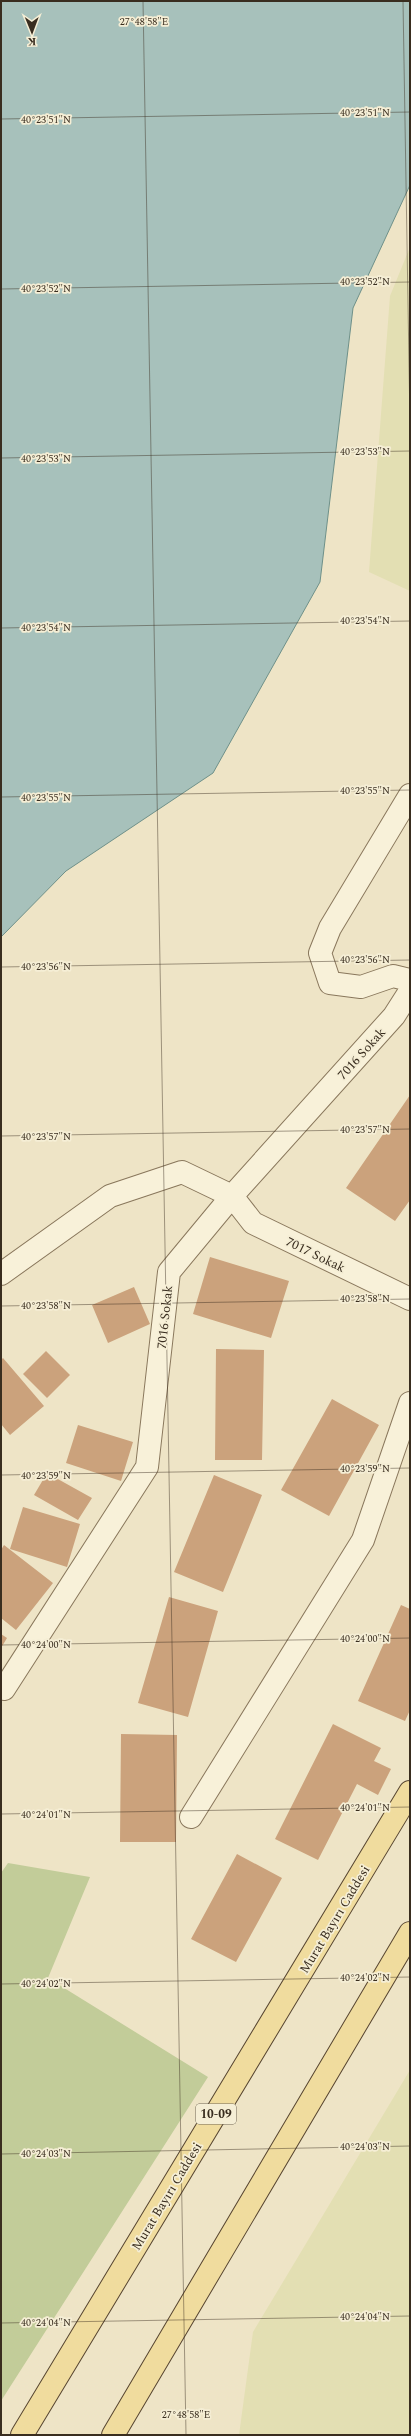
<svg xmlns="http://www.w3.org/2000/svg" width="411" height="2436" viewBox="0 0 411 2436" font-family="Spectral,serif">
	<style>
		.farmland { fill: #e3dfb3 }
		.green { fill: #c2cc99 }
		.water { fill: #a7c1bb; stroke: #6e9089 }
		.building { fill: #cba27c }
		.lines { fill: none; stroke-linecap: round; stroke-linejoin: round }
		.minor-casing { stroke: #89775c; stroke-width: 24 }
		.major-casing { stroke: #574530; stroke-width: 24 }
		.minor { stroke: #f8f1d9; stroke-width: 22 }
		.major { stroke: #f0dc9e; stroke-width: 22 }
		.ticks { fill: none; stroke: #392d1f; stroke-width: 1; stroke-opacity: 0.45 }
		.labels { text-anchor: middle; stroke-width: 3.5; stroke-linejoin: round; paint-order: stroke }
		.shield { fill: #f5eed5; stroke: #716756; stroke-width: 1 }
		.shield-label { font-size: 12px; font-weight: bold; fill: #392d1f }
		.street-label { font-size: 13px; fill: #392d1f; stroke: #f5eed5 }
		.ticks-label { font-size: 10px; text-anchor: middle; fill: #392d1f; stroke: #f5eed5; stroke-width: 3.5; stroke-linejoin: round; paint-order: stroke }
	</style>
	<rect width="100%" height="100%" fill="#eee4c6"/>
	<path class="farmland" d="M410 247V591L369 572 390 296Z
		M410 2070V2435H239L253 2332Z"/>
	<path class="green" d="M8 1863 90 1877 48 1978 208 2077 1 2401V1873Z"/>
	<path class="water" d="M1 1H410V185L353 308 320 582 213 773 66 871 1 937Z"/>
	<path class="building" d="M410 1095V1200L395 1221 346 1188Z
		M210 1257 289 1281 271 1338 193 1314Z
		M134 1287 150 1324 108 1343 92 1305Z
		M216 1349 264 1350 262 1460H215Z
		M46 1351 70 1375 47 1398 23 1374Z
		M3 1358 44 1406 10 1435 1 1424V1360Z
		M332 1399 379 1425 329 1516 281 1490Z
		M78 1425 133 1442 121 1481 66 1463Z
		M47 1473 92 1498 78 1520 34 1495Z
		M214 1475 262 1495 223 1592 174 1572Z
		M23 1507 80 1524 67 1567 10 1549Z
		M4 1545 53 1583 16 1630 1 1618V1550Z
		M169 1597 218 1611 188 1717 138 1703Z
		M401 1605 410 1609V1710L405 1721 358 1701Z
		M1 1634 7 1638 1 1648Z
		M333 1724 381 1748 374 1761 391 1769 378 1795 357 1784 318 1860 275 1839Z
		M121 1734 177 1735 176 1842H120Z
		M237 1854 282 1878 236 1962 191 1939Z"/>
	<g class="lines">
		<g class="minor-casing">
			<path id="minor" d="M410 795 330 928 320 953 330 983 361 987 393 976 410 980
				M1 1274 110 1196 182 1172 232 1196 253 1223 410 1299
				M4 1689 147 1467 169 1272 232 1196 394 1016 410 991
				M191 1817 363 1540 410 1403"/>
		</g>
		<g class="major-casing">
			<path id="major" d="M22 2435 410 1792
				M113 2435 410 1933"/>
		</g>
		<use href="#minor" class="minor"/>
		<use href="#major" class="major"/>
	</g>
	<path class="ticks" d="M143 1 186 2435M403 1 410 424M1 119 410 112M1 289 410 282M1 458 410 451M1 628 410 621M1 797 410 790M1 967 410 960M1 1136 410 1129M1 1306 410 1299M1 1475 410 1468M1 1645 410 1638M1 1814 410 1807M1 1984 410 1977M1 2154 410 2146M1 2323 410 2316"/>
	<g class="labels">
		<rect class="shield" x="196" y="2104" width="40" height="20" rx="3"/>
		<g class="shield-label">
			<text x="216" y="2118">10-09</text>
		</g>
		<g class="street-label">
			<text transform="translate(361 1053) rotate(-48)" y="5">7016 Sokak</text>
			<text transform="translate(316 1254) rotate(26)" y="5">7017 Sokak</text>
			<text transform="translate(164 1317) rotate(-84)" y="5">7016 Sokak</text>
			<text transform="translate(334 1919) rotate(-59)" y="5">Murat Bayırı Caddesi</text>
			<text transform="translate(166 2196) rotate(-59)" y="5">Murat Bayırı Caddesi</text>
		</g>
	</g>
	<g class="ticks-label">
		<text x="144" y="25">27°48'58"E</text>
		<text x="365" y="116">40°23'51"N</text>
		<text x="46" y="123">40°23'51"N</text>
		<text x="365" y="285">40°23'52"N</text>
		<text x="46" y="292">40°23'52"N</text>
		<text x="365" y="455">40°23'53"N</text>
		<text x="46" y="462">40°23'53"N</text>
		<text x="365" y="624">40°23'54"N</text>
		<text x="46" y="631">40°23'54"N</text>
		<text x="365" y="794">40°23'55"N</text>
		<text x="46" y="801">40°23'55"N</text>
		<text x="365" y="963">40°23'56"N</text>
		<text x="46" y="970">40°23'56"N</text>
		<text x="365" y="1133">40°23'57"N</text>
		<text x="46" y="1140">40°23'57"N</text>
		<text x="365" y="1302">40°23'58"N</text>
		<text x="46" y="1309">40°23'58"N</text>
		<text x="365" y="1472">40°23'59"N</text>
		<text x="46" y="1479">40°23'59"N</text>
		<text x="365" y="1642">40°24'00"N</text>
		<text x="46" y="1648">40°24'00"N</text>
		<text x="365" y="1811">40°24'01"N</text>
		<text x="46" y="1818">40°24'01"N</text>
		<text x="365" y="1981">40°24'02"N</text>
		<text x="46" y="1987">40°24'02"N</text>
		<text x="365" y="2150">40°24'03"N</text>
		<text x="46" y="2157">40°24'03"N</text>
		<text x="365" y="2320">40°24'04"N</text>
		<text x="46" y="2326">40°24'04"N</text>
		<text x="186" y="2418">27°48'58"E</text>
	</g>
	<rect width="411" height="2436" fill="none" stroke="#392d1f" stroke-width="4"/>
	<g transform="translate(32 32) rotate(179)" stroke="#f5eed5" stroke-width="3" paint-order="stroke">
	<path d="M0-3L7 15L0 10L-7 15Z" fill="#392d1f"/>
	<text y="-6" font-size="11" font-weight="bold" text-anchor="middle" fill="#392d1f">K</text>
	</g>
</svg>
